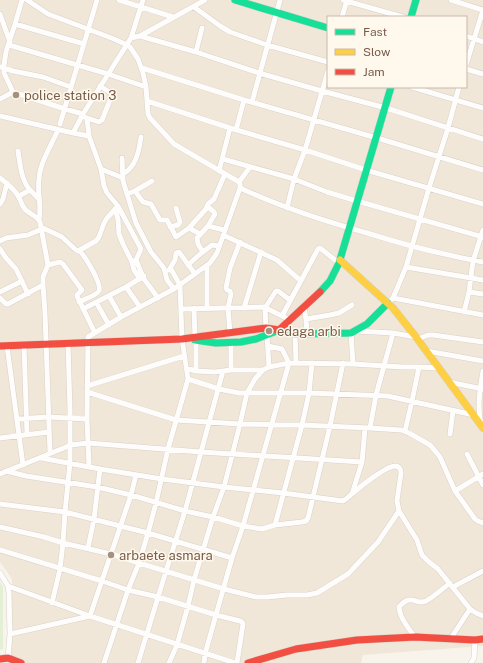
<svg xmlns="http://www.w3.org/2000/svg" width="483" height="663" viewBox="0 0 483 663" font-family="'Public Sans',sans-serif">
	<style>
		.residential { fill: #f1e7d8; fill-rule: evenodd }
		.green { fill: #e4f0d6 }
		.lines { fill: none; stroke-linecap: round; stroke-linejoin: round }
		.street-casing { stroke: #d7d1c9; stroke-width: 6 }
		.fast-casing { stroke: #d7d0c8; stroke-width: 8 }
		.slow-casing { stroke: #d7d0c8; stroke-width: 8 }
		.jam-casing { stroke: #d7d0c8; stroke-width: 8 }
		.street { stroke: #fefdfc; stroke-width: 5 }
		.fast { stroke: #16e098; stroke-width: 7 }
		.slow { stroke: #ffcf43; stroke-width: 7 }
		.jam { stroke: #f24e42; stroke-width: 7 }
		.poi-dot { fill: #a59182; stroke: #fff8ed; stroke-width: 1.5 }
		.labels { text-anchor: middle; stroke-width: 3; stroke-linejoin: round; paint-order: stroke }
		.poi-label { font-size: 13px; fill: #785b49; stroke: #fff8ed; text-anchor: start }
	</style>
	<rect width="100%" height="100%" fill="#f8f4eb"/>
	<path class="residential" d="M0 0H483V646L363 655 361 663H5L10 662 12 579 0 562ZM328 17H466V87H328Z"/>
	<path class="green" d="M0 582 3 587V649L0 650Z"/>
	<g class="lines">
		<g class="street-casing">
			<path id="street" d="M27 0 48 14 114 39 127 45 130 47 138 59 143 73 146 87 148 114 150 118 174 144 239 182
				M119 0 173 17
				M343 0 403 17
				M451 0 483 10
				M194 7 220 26 230 32 267 45 328 62
				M0 14 10 42
				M342 17 347 0
				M15 24 84 44
				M140 36 196 52 259 73 322 91 386 108 483 139
				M466 36 483 42
				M131 38 140 36 205 0
				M9 45 108 74 146 87
				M196 52 202 28
				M466 65 483 10
				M0 67 13 71 43 77 71 87
				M142 68 244 100 377 138 483 170
				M466 69 483 74
				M412 87 483 108
				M13 92 4 73V65L6 52 15 24 22 0
				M0 99 13 92 65 109 83 114
				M147 101 230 128 305 150 366 170 483 204
				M252 102 280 0
				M0 116 73 133 83 114 131 38 143 0
				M84 117 99 122 102 120 112 95 111 93 100 86
				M87 118 89 136 101 169 104 186 107 193 118 206 141 249 136 260 132 262
				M60 124 97 0
				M236 130 244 100
				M73 133 89 136
				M18 151C20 163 21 180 30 190 33 193 36 196 39 199
				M122 158 123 181 136 223 151 252 164 268 167 280 174 289
				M223 159 294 179 327 192 357 201 483 237
				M101 169 123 178
				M219 171 230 128
				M123 174C136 167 139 151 141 137
				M0 178C6 183 15 189 18 196 21 200 21 204 24 208 28 214 37 215 40 222L48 265 43 277V285L45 313 50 453
				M240 188C281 207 324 221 367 233 405 245 444 255 483 262
				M135 191 143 202 151 204 160 220H167L176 237 189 228 206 209 208 204 214 199 225 174
				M127 194 135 191 152 181
				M19 196 30 190
				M0 204 3 199 7 183
				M287 208 294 179 305 150 328 71
				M115 209 118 219 119 234 123 244 132 262 134 270 140 279
				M39 219C42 206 37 193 39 179 40 162 51 146 58 130
				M208 226 224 230
				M41 227 62 237 76 250 78 251 96 241 99 237 104 223 107 218 118 206
				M170 227 178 225 180 222 176 208
				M189 228 200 234
				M223 235 277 260 301 281
				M0 241 6 238 28 235 42 229
				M0 249 6 258 16 269 28 294
				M203 252 198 244 197 238 208 226 215 214 214 212 207 206
				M136 260 144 279 158 298
				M48 265 60 262 63 264 82 290 77 295V296L95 333
				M188 265 199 255 212 245 219 246
				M207 266V308
				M406 267 483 280
				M169 270 175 260 176 253 179 252 195 274
				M126 287 140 307
				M0 292 22 281
				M469 292 483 294
				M109 296 121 317
				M0 298 6 304H8L43 285
				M393 298 483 315
				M79 302C83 300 97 295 99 291 102 283 85 257 80 251
				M96 302 109 325
				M388 303 393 298 396 291 406 267 429 188 448 128 459 87
				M304 307 306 319 307 334
				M194 308 195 337
				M244 308 261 252
				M83 309 126 287 144 276
				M181 309 264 307 290 320
				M464 312 469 292 473 261 483 230
				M282 316 318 249 320 248 339 263
				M306 319 330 315 339 313 352 305
				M266 328 265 308 276 291H278L290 300
				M357 331 393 333 416 337
				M230 333 228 308 231 294 230 291 227 290 226 288 230 268 240 242
				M351 333 353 364
				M295 334 296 363
				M267 336 269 367 289 363 353 364 403 367H419L439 368
				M418 339 428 335H433L483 342
				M24 345 27 434
				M7 346 23 465
				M427 351 483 361
				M186 368 196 371 215 372 231 370H263
				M231 370V344
				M196 371V340
				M188 379 219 389 239 393H309L388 396 401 399 474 415
				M449 382 483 389
				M87 386 184 356
				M87 392 176 420 240 424 302 425 370 428 401 430 409 433 430 445 436 452 440 457 455 491 475 519 478 521 483 523
				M17 419 48 417 87 419
				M481 424C477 406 480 389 483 371
				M370 428 376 395 393 333
				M405 431 412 401 419 367
				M450 434 453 411
				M0 438 49 432
				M467 454 483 485
				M41 458 100 469 162 479 224 487 283 493 343 501C347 499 349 496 353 493 360 487 387 465 396 466 400 467 401 470 401 473L397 501 399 511 417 540 422 555 429 562 438 569 470 609 476 613 483 616
				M89 466 87 419 88 337 121 317 174 289 210 263 217 253 240 188V184L239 182 250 167
				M6 471 26 476 97 487 131 495 185 511 213 517 243 526 262 529 275 525 302 522 306 521 308 518 330 426 343 363
				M0 474 71 445 88 443 201 452 362 462
				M455 491 483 474
				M352 494 362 462 365 428
				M0 504 65 512 148 533 232 558
				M275 525 302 425 309 393 312 363
				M0 527 44 537 63 543 111 554 139 563 224 589 256 597H267L287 595H307L317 593 348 574 378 542 399 511
				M88 548 94 519 100 469
				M0 550 102 581 128 590 158 597 216 615 240 621 242 622 243 624 237 663
				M0 573 8 586 9 593 10 634 8 658
				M8 586 90 616 235 663
				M453 587 483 571
				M52 603 60 569 63 543 65 512 70 463V410L68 343
				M10 634 90 616 131 495 136 475
				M415 637C408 628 400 618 399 607 412 592 415 606 426 601 434 597 442 589 450 583
				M451 638 470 609
				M104 663 128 590 139 563 148 533 156 503 168 449 188 379 182 339 180 285 171 269
				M138 663 166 571 185 511 223 371
				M169 663 177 645 188 606 194 580 213 517 224 487 240 424 247 393 255 379 263 370 269 367
				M204 663 205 654 232 558 243 526 289 363 282 349 268 346
				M471 663 474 658 475 640"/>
		</g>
		<g class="fast-casing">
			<path id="fast" d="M235 0 328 28
				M411 17 416 0
				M320 292 330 281 339 263 391 87
				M195 340 216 343 241 342 256 339 279 330 295 334 351 333 367 324 388 303"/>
		</g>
		<g class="slow-casing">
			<path id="slow" d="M340 260 393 308 416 337 483 428"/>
		</g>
		<g class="jam-casing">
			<path id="jam" d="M0 346 182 339 266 328 279 330 320 292
				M0 659 8 658 21 663
				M248 663 296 649 357 640 415 637 475 640 483 639"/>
		</g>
		<use href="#street" class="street"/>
		<use href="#fast" class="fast"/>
		<use href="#slow" class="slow"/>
		<use href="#jam" class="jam"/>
	</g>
	<g class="poi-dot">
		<circle cx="16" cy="95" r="4"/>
		<circle cx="269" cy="331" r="4"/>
		<circle cx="111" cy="555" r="4"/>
	</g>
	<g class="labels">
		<g class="poi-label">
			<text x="24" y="100">police station 3</text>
			<text x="277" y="336">edaga arbi</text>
			<text x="119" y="560">arbaete asmara</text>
		</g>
	</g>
	<rect x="327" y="16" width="140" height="72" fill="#fff8ed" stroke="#c9b9ab"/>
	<rect x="335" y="29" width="20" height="6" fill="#16e098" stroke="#c9b9ab"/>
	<text x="363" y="36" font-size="12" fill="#785b49">Fast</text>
	<rect x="335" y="49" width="20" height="6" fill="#ffcf43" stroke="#c9b9ab"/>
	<text x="363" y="56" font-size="12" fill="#785b49">Slow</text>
	<rect x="335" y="69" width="20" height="6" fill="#f24e42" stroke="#c9b9ab"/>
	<text x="363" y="76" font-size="12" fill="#785b49">Jam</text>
</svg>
